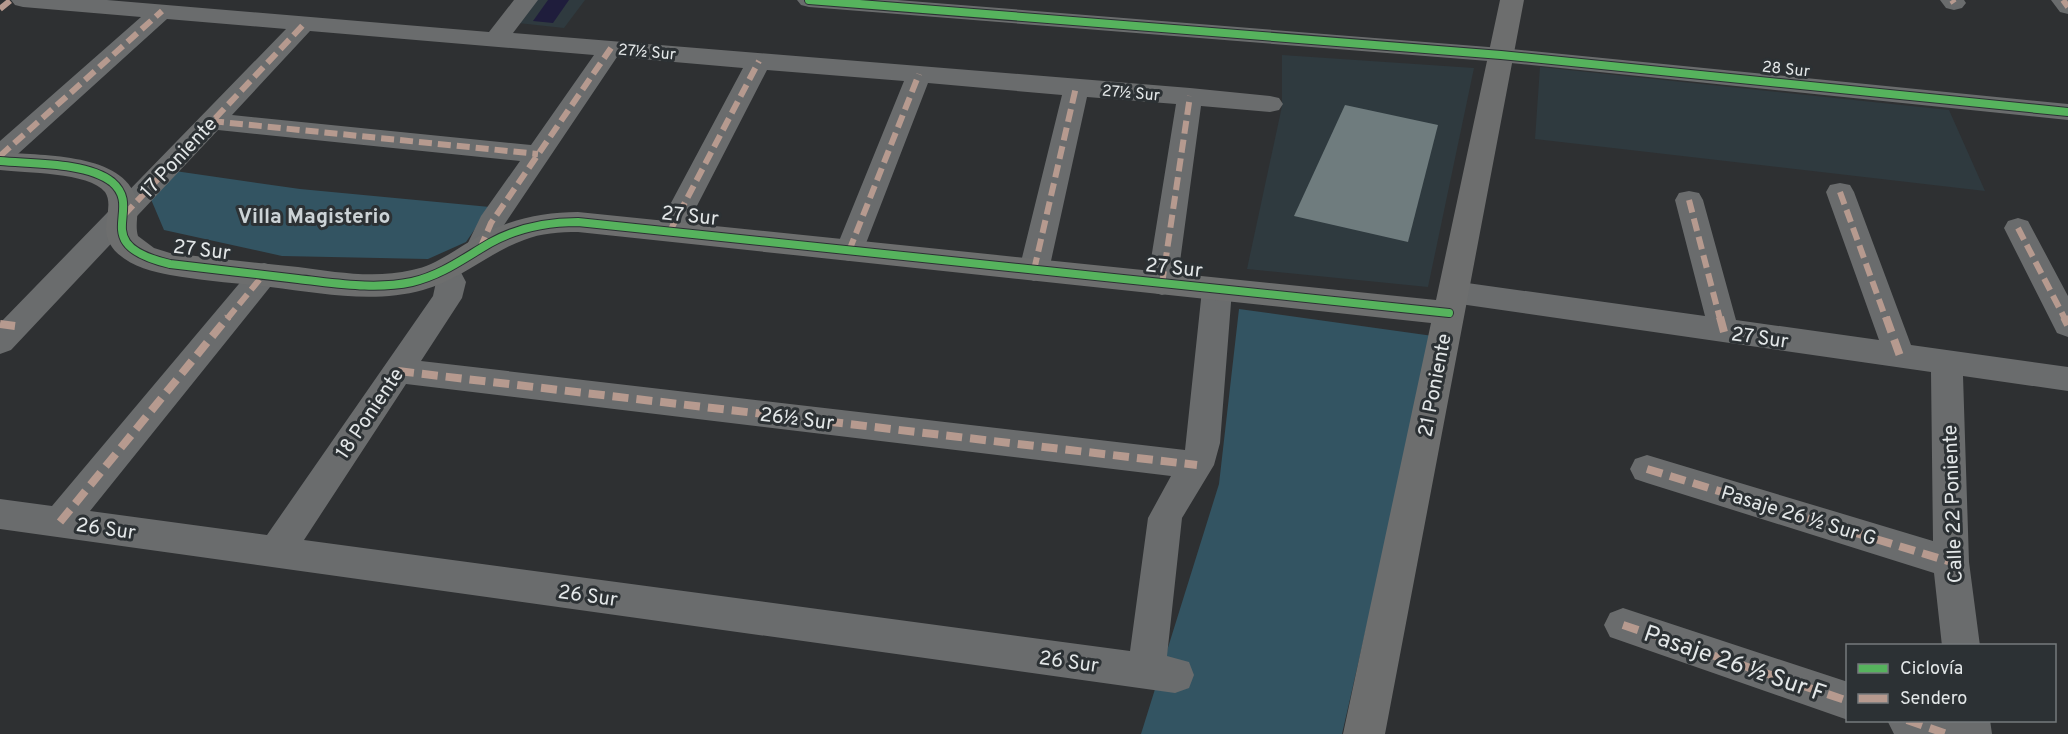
<svg xmlns="http://www.w3.org/2000/svg" width="2068" height="734" viewBox="0 0 2068 734" font-family="Overpass,sans-serif">
	<style>
		.built { fill: #2f3a3f }
		.green { fill: #335462 }
		.water { fill: #1f1d3c }
		.building { fill: #6f7c7e }
		.lines { fill: none; stroke-linecap: round; stroke-linejoin: round }
		.street { fill: #6a6c6d; fill-rule: evenodd }
		.secondary { fill: #6d6e6e; fill-rule: evenodd }
		.quiet-far1 { stroke: #b69a8f; stroke-width: 6; stroke-dasharray: 13 6; stroke-linecap: butt }
		.quiet { stroke: #b69a8f; stroke-width: 8; stroke-dasharray: 16 8; stroke-linecap: butt }
		.cycleway-casing { stroke: #2c3134; stroke-width: 10 }
		.cycleway { stroke: #56b35d; stroke-width: 8 }
		.labels { text-anchor: middle; stroke-width: 6; stroke-linejoin: round; paint-order: stroke }
		.far-street-label { font-size: 16px; fill: #e3e7e8; stroke: #2c3134 }
		.street-label { font-size: 20px; fill: #e3e7e8; stroke: #2c3134 }
		.neighbourhood-label { font-size: 21px; font-weight: bold; fill: #ccd3d6; stroke: #2c3134 }
		.near-street-label { font-size: 24px; fill: #e3e7e8; stroke: #2c3134 }
	</style>
	<rect width="100%" height="100%" fill="#2e3032"/>
	<path class="built" d="M536 0H585L564 28 518 23Z
		M1282 55 1474 68 1428 287 1247 269 1282 106Z
		M1540 67 1949 110 1985 191 1535 139Z"/>
	<path class="green" d="M175 171 300 189 490 207 466 242 428 259 282 256 164 230 150 197Z
		M1239 309 1433 336 1342 734H1141L1219 484Z"/>
	<path class="water" d="M548 0H569L553 23 533 21Z"/>
	<path class="building" d="M1345 105 1438 125 1408 242 1294 216Z"/>
	<g class="lines">
		<path class="street" d="M11 0H107L489 32 514 0H538L513 33 1190 88 1270 96 1279 98 1283 104 1279 110 1270 112 1201 106 1177 284 1172 292 1162 295 1152 292 1147 284 1176 104 1087 97 1049 270 1044 277 1034 281 1024 277 1019 270 1062 95 928 83 863 251 859 258 849 261 839 258 835 251 904 81 767 70 684 231 680 238 670 241 660 238 656 231 743 68 617 57 504 225 489 256 479 259 469 256 465 249 481 216 520 161 218 130 11 350 0 354V323L286 29 167 19 9 162 0 165V141L141 17 23 7 15 5ZM310 31 594 55 531 145 232 115Z
			M797 0H897L1501 48 2068 104V120L1501 62 809 7 801 5Z
			M1940 0H1964L1966 3 1962 8 1954 10 1946 8Z
			M2051 0H2068V14L2060 12Z
			M1840 183 1850 185 1854 192 1911 345 2068 367V391L1963 376 1969 562 1980 646H1942L1934 573 1647 483 1635 479 1630 469 1635 459 1647 455 1933 541 1931 372 1453 303 1442 300 1438 292 1442 284 1453 281 1705 316 1675 200 1679 193 1689 191 1699 193 1703 200 1736 320 1879 340 1826 192 1830 185Z
			M2018 218 2028 221 2068 296V337L2057 333 2004 228 2008 221Z
			M446 259 456 263 466 282 462 298 421 361 1185 450 1202 290 1206 282 1217 279 1228 282 1232 290 1220 443 1214 465 1182 518 1167 656 1189 662 1194 675 1189 688 1175 693 0 529V499L52 506 254 266 264 263 274 266 279 274 274 282 90 511 267 535 433 296 436 282 431 270 436 263ZM406 384 1171 476 1148 518 1130 651 304 540Z
			M1623 608 1848 682V720L1610 637 1604 625 1610 613Z
			M1887 720H1990L1992 734H1894Z"/>
		<path class="secondary" d="M1500 0H1524L1385 734H1343L1431 323 578 232C560 232 541 233 524 240 488 253 462 279 423 290 373 304 320 293 270 287 237 283 203 281 170 275 146 271 106 259 106 228 106 217 112 202 105 192 89 172 25 173 0 170V152C39 156 118 152 135 195 141 209 134 223 138 236L154 248 170 253C213 258 255 263 298 267 336 272 374 279 412 270 438 265 458 247 481 235 511 219 544 212 578 212L1436 300Z"/>
		<path class="quiet-far1" d="M1952 0 1954 3
			M2063 0 2068 7
			M0 9 11 0
			M211 121 538 154
			M0 156 162 11
			M1840 192 1886 319
			M1689 200 1720 319
			M124 215 305 23
			M2018 228 2065 319
			M670 231 759 61
			M480 249 491 223 611 48
			M849 251 919 74
			M1034 270 1076 87
			M1162 284 1190 96
			M227 319 264 274"/>
		<path class="quiet" d="M1720 317 1724 332
			M1886 317 1900 356
			M2064 317 2068 325
			M0 324 15 326
			M398 371 1197 465
			M1647 469 1951 562
			M60 522 228 317
			M1623 625 1848 701
			M1907 720 1947 734"/>
		<g class="cycleway-casing">
			<path id="cycleway" d="M809 0 1501 55 2068 112
				M0 161C31 164 87 162 112 182 145 210 86 244 170 264 213 269 255 274 298 279 336 283 374 290 412 282 442 275 464 258 490 243 517 228 547 222 578 222L1449 313"/>
		</g>
		<use href="#cycleway" class="cycleway"/>
	</g>
	<g class="labels">
		<g class="far-street-label">
			<text transform="translate(647 51) rotate(5)" y="6">27½ Sur</text>
			<text transform="translate(1786 68) rotate(6)" y="6">28 Sur</text>
			<text transform="translate(1131 92) rotate(5)" y="6">27½ Sur</text>
		</g>
		<g class="street-label">
			<text transform="translate(178 157) rotate(-47)" y="7">17 Poniente</text>
			<text transform="translate(690 215) rotate(6)" y="7">27 Sur</text>
			<text transform="translate(202 249) rotate(7)" y="7">27 Sur</text>
			<text transform="translate(1174 267) rotate(6)" y="7">27 Sur</text>
			<text transform="translate(1760 337) rotate(8)" y="7">27 Sur</text>
			<text transform="translate(1434 385) rotate(-79)" y="7">21 Poniente</text>
			<text transform="translate(369 413) rotate(-56)" y="7">18 Poniente</text>
			<text transform="translate(797 418) rotate(7)" y="7">26½ Sur</text>
			<text transform="translate(1952 504) rotate(-92)" y="7">Calle 22 Poniente</text>
			<text transform="translate(1799 515) rotate(17)" y="7">Pasaje 26 ½ Sur G</text>
			<text transform="translate(106 528) rotate(8)" y="7">26 Sur</text>
			<text transform="translate(588 595) rotate(8)" y="7">26 Sur</text>
			<text transform="translate(1069 661) rotate(8)" y="7">26 Sur</text>
		</g>
		<g class="neighbourhood-label">
			<text x="314" y="223">Villa Magisterio</text>
		</g>
		<g class="near-street-label">
			<text transform="translate(1735 663) rotate(19)" y="8">Pasaje 26 ½ Sur F</text>
		</g>
	</g>
	<rect x="1846" y="644" width="210" height="78" fill="#2c3134" stroke="#757a7c" stroke-width="1.5"/>
	<rect x="1858" y="664" width="30" height="9" fill="#56b35d" stroke="#757a7c" stroke-width="1.5"/>
	<text x="1900" y="674" font-size="18" fill="#e3e7e8">Ciclovía</text>
	<rect x="1858" y="694" width="30" height="9" fill="#b69a8f" stroke="#757a7c" stroke-width="1.5"/>
	<text x="1900" y="704" font-size="18" fill="#e3e7e8">Sendero</text>
</svg>
